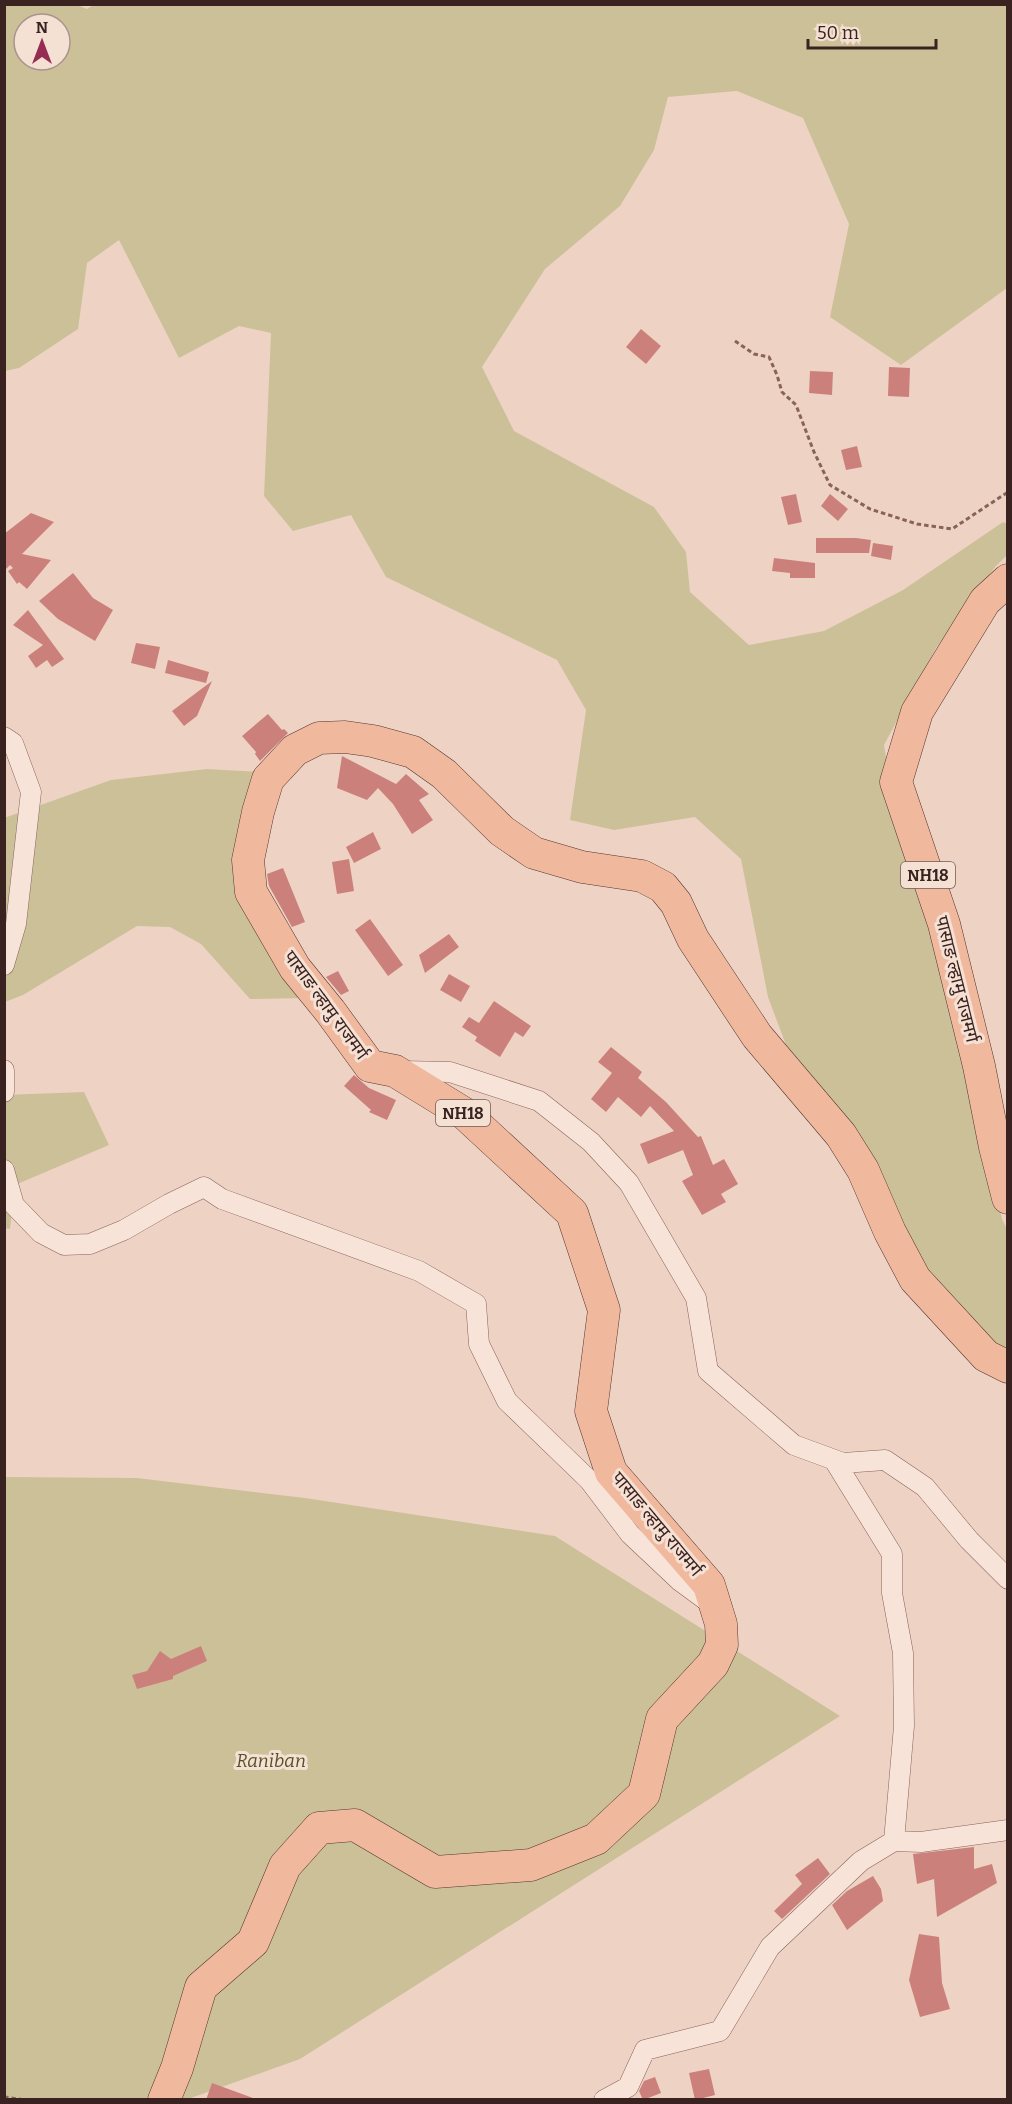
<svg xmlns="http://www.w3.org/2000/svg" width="1012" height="2104" viewBox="0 0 1012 2104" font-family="Bitter,'Noto Sans Devanagari',serif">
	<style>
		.green { fill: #ccc099; fill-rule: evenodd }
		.building { fill: #cb807b }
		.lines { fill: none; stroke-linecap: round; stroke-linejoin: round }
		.street-casing { stroke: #88635b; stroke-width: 21 }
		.primary-casing { stroke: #56342f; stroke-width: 33 }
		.path { stroke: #88635b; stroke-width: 3; stroke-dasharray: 4.5 3; stroke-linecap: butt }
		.street { stroke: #f8e3d8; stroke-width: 20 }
		.primary { stroke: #f0b99e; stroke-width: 32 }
		.labels { text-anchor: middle; stroke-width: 6; stroke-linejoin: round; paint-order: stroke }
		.shield { fill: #f5e0d4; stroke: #715b55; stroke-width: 1.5 }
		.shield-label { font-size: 16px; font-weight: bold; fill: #39221f }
		.street-label { font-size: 18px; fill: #39221f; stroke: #f5e0d4 }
		.park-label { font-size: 18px; font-style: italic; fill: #555026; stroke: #f5e0d4 }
	</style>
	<rect width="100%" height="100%" fill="#eed3c5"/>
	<path class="green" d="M95 4 1007 5V288L901 365 830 317 849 224 803 118 737 91 668 97 654 150 620 206 545 269 482 367 514 431 654 507 686 552 690 592 749 645 824 631 903 590 1003 522 1007 524V555L996 566 936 648 884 745 899 841 941 932 1002 1219 1007 1229V1352L993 1343 922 1271 789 1053 768 997 741 859 695 817 614 830 570 820 586 710 557 660 386 577 351 515 293 531 264 496 271 333 239 326 179 358 119 240 87 263 78 329 19 368 5 371 4 5H77L87 9ZM24 24H60V60H24Z
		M207 769 259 772 239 856 305 998 250 999 201 944 170 927 137 926 23 995 5 1002 4 818 111 780Z
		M84 1092 109 1145 15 1185 10 1229 4 1228V1095Z
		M5 1477 137 1478 305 1498 555 1536 840 1716 300 2059 188 2099 5 2100Z"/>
	<path class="building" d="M641 329 661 346 646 364 626 347Z
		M889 367 910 368 909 397 888 396Z
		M810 371 833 372 832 395 809 393Z
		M857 446 862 467 846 470 841 450Z
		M796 494 802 522 788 525 781 497Z
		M830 494 848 509 838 521 821 506Z
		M31 513 54 522 22 554 51 560 27 589 19 582 17 584 8 571 13 568 10 565 4 571V534Z
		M816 538H856L871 540 869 553H816Z
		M873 543 893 546 891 560 871 556Z
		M774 558 815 563V578H790V573L772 571Z
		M73 573 93 598 113 610 95 641 58 619 39 601Z
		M28 610 64 659 52 667 47 660 36 668 28 656 43 645 13 625Z
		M136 643 160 647 155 669 131 663Z
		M168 660 209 672 206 683 165 673Z
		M212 681 197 716 184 726 172 711Z
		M268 714 282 730 284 729 288 733 260 761 255 754 256 752 242 736Z
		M342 756 396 784 406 774 429 794 419 800 433 820 412 834 393 804 378 788 367 800 337 788Z
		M373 832 381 849 354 863 346 847Z
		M349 859 354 891 337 894 332 862Z
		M283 868 305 922 292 927 269 886 267 874Z
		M370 919 403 965 388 976 355 930Z
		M449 934 459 947 425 973 419 955Z
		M338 971 349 991 341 995 326 977Z
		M449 974 470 986 461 1002 440 990Z
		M494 1001 531 1026 523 1037 515 1032 500 1057 475 1041 477 1037 462 1027 469 1017 479 1023Z
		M611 1047 642 1072 638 1078 666 1102 698 1137 701 1136 713 1165 724 1159 738 1184 721 1194 726 1202 702 1215 682 1181 693 1175 683 1150 648 1164 640 1144 674 1131 650 1106 641 1117 618 1097 606 1112 591 1099 612 1073 598 1062Z
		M354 1075 369 1088 396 1100 387 1120 369 1112 371 1110 344 1086Z
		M201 1646 207 1661 173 1676V1679L137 1689 132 1675 147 1671 160 1651 171 1659Z
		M974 1847V1869L992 1864 997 1883 937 1917 934 1879 917 1884 913 1854Z
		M818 1858 830 1874 782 1919 774 1911 802 1884 795 1875Z
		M873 1876 881 1889 883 1901 847 1930 832 1905 847 1891Z
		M919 1934 939 1937 942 1983 950 2009 920 2017 909 1980Z
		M709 2069 715 2095 695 2100 689 2073Z
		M655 2077 661 2093 643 2100 639 2091 644 2081Z
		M212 2083 253 2098V2100H206Z"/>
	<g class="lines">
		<g class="street-casing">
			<path id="street" d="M4 737 13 743 31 792 16 924 4 965
				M4 1070V1092
				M401 1071 450 1072 539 1101 591 1142 629 1183 696 1298 708 1371 794 1445 843 1463 885 1460 925 1487 969 1540 1008 1579
				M4 1170 14 1205 41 1233 64 1245 90 1244 124 1230 169 1204 204 1187 222 1199 419 1271 476 1304 479 1344 507 1401 589 1480 630 1534 680 1581 714 1606
				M834 1460 892 1554V1593L903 1653 904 1726 894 1841 921 1842 1008 1830
				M604 2100 628 2087 645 2050 720 2031 770 1947 861 1861 894 1841"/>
		</g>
		<g class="primary-casing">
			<path id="primary" d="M1008 580 985 601 917 712 896 782 944 924 979 1066 995 1147 1008 1198
				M164 2100 177 2068 201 1987 253 1942 285 1866 319 1828 355 1825 435 1872 531 1865 596 1839 644 1794 662 1719 713 1664 722 1645 721 1624 709 1585 611 1472 591 1411 604 1310 572 1213 465 1114 395 1071 370 1066 330 1011 295 968 251 892 248 860 258 812 268 779 295 750 319 738 345 737 373 741 413 752 444 774 502 831 534 853 582 867 642 876 663 887 676 903 693 939 757 1036 841 1135 863 1170 890 1232 915 1279 986 1356 1008 1367"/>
		</g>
		<path class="path" d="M735 341 754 354 769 357 777 375 782 392 796 405 814 452 830 485 870 509 917 524 952 529 1008 492
			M4 2097 26 2100"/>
		<use href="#street" class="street"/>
		<use href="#primary" class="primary"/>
	</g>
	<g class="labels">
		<g class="shield">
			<rect x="901" y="862" width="54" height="26" rx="4.5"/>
			<rect x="436" y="1100" width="54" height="26" rx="4.5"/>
		</g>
		<g class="shield-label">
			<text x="928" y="881">NH18</text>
			<text x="463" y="1119">NH18</text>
		</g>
		<g class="street-label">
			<text transform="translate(957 979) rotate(76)" y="6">पासाङ ल्हामु राजमर्ग</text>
			<text transform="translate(326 1005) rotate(54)" y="6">पासाङ ल्हामु राजमर्ग</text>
			<text transform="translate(657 1524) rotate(50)" y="6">पासाङ ल्हामु राजमर्ग</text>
		</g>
		<g class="park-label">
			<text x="271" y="1767">Raniban</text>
		</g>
	</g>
	<rect width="1012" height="2104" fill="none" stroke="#39221f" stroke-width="12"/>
	<g transform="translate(42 42)"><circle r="28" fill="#f5e0d4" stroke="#aa948c" stroke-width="1.5"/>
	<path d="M0-4.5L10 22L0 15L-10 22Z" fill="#962c53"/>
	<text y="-9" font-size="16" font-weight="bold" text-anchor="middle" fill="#39221f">N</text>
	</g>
	<path d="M808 39v9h128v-9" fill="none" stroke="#39221f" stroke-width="3"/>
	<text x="817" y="39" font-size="18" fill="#39221f" stroke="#f5e0d4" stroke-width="4.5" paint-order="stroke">50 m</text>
</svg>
